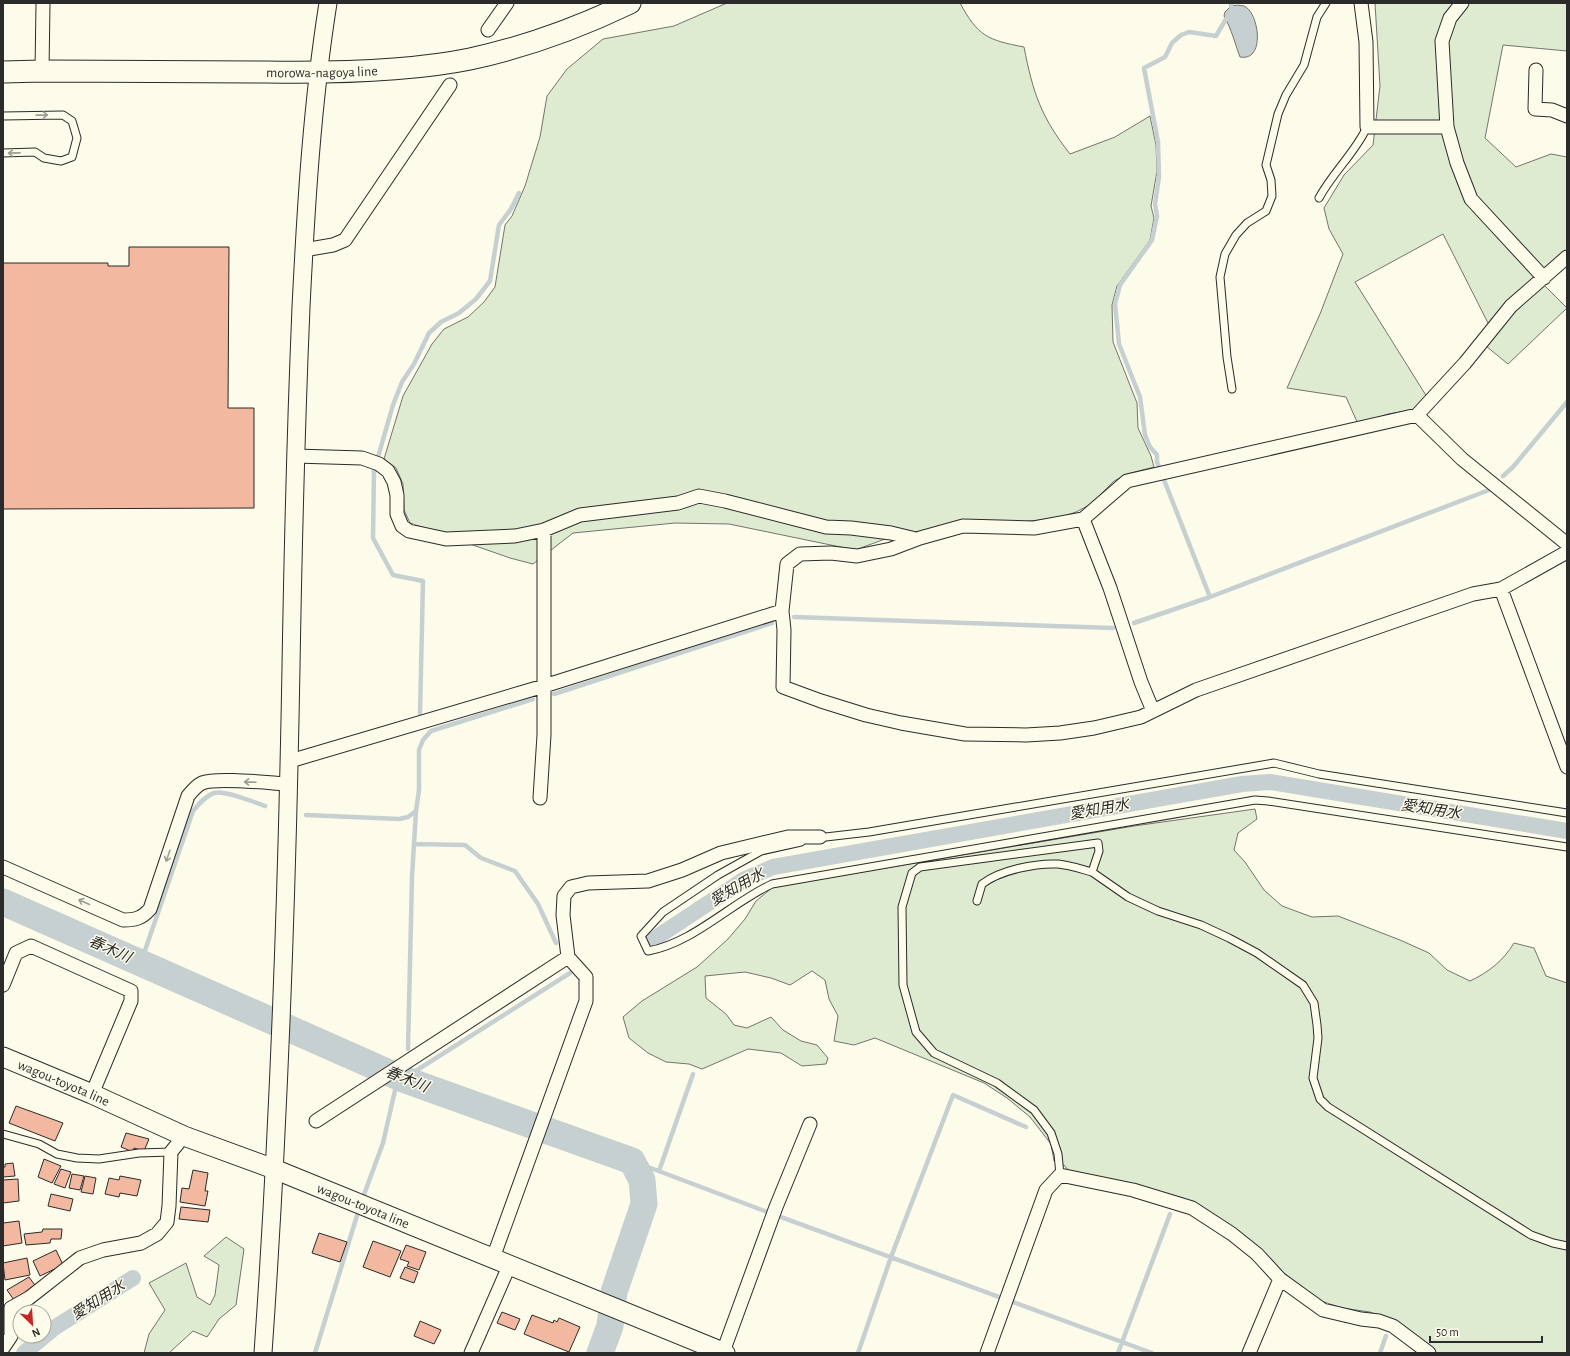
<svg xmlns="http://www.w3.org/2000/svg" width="1570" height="1356" viewBox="0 0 1570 1356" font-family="'Alegreya Sans','Noto Sans JP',sans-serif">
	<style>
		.green { fill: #deebd1; stroke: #74746e }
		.water { fill: #c7d0d0; stroke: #74746e }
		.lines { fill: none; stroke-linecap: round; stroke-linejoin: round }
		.stream { stroke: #c7d0d0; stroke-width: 4.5 }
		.canal { stroke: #c7d0d0; stroke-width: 16 }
		.river { stroke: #c7d0d0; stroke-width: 27 }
		.building { fill: #f2b8a0; stroke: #2b2b2b }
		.service-casing { stroke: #2b2b2b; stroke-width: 9 }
		.minor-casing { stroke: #2b2b2b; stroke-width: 15 }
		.tertiary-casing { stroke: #2b2b2b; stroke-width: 19 }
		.secondary-casing { stroke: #2b2b2b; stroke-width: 21 }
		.primary-casing { stroke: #2b2b2b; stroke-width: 23 }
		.service { stroke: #fdfbea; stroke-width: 7 }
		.minor { stroke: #fdfbea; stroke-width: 13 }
		.tertiary { stroke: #fdfbea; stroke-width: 17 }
		.secondary { stroke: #fdfbea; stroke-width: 19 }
		.primary { stroke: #fdfbea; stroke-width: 21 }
		.oneway { stroke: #9e9d94 }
		.labels { text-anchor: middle; stroke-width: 3; stroke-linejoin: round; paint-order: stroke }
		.street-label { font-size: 14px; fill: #2b2b2b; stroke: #fdfbea }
		.water-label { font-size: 15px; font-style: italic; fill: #2b2b2b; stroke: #fdfbea }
	</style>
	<rect width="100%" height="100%" fill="#fdfbea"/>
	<path class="green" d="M727 3H960C978 36 987 40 1024 47 1033 93 1041 117 1070 154L1115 137 1150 116 1156 145 1157 171 1151 206 1154 218 1150 240 1117 286 1112 305 1113 342 1137 403 1138 428 1151 456 1154 467 1127 474 1114 481 1091 504 1076 512 1058 518 919 533 907 531 855 550 729 524 675 523 573 533 533 564 510 558 410 523 404 510 403 484 396 468 384 459 403 396 432 344 444 329 468 317 484 302 495 287 505 225 512 216 525 186 540 137 547 96 567 69 603 39 674 26Z
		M1375 3H1567V51L1503 45 1485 138 1516 167 1551 154 1567 157V258L1537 278 1567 308 1508 364 1486 346 1489 325 1443 234 1355 282 1427 397 1413 410 1388 414 1358 424 1346 397 1287 388 1320 314 1343 254 1329 229 1324 208 1344 175 1373 145 1380 86Z
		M1255 809 1257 819 1238 833 1234 850 1245 862 1264 890 1282 906 1312 917 1338 916 1400 940 1429 953 1447 970 1470 981C1489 972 1503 961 1514 943L1534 948 1546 976 1567 983V1353H1437L1396 1322 1370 1312 1342 1308 1321 1301 1284 1273 1255 1245 1215 1215 1183 1198 1139 1186 1069 1171 1064 1165 1054 1161 1051 1144 1030 1117 1007 1098 984 1083 875 1038 854 1045 834 1041 838 1016 829 999 825 980 812 971 790 985 771 978 745 972 705 976 706 998 726 1014 734 1025 747 1028 771 1017 783 1030 801 1041 817 1045 828 1058 826 1064 802 1066 781 1053 748 1049 702 1069 689 1064 666 1062 648 1053 629 1038 623 1017 642 1001 697 967 728 939 745 919 756 901 773 887 1134 826Z
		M226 1237 244 1249 236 1305 219 1319 207 1337 193 1331 169 1353H144L149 1334 165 1310 149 1283 186 1263 197 1297 210 1305 215 1295 219 1265 204 1256Z"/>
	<path class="water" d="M1231 6C1235 5 1240 5 1244 6 1259 12 1266 62 1240 57 1235 44 1232 30 1224 16L1225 12Z"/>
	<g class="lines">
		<path class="stream" d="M1231 3V6
			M378 457 393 405 402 382 414 364 429 333 441 322 459 313 476 299 490 281 499 225 511 209 519 193
			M374 469 373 538 393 575 423 581 420 714
			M1503 476 1513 467 1567 402
			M1210 597 1157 462V455L1150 447 1145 435 1140 397 1119 344 1115 304 1120 285 1152 240 1157 216 1155 204 1159 177 1158 142 1144 68 1165 57 1172 43 1181 35 1189 32 1216 36 1226 19
			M794 617 1113 628
			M1134 623 1210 597 1489 490
			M554 694 772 623
			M306 815 399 819 408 817 416 811 419 790V750L423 740 431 731 533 699
			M414 844 465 845 481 858 515 871 538 904 556 943
			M141 962 193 811C199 804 205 796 214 793 226 790 253 802 265 806
			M408 1049 412 877 416 811
			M632 1161 762 1210 1152 1353
			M659 1171 693 1074
			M362 1200 383 1143 396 1086 403 1079 570 973
			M315 1353 359 1209
			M858 1353 891 1257 953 1095 1026 1127
			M1118 1353 1170 1214
			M1380 1353 1386 1336"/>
		<path class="canal" d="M651 941 745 879 773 867 1242 784 1270 782 1567 831
			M24 1353 54 1328 133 1278"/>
		<path class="river" d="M3 902 403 1079 632 1161 642 1180 644 1204 614 1292 610 1326 600 1353"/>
	</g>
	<path class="building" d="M129 247H229L228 408H254V508L3 509V263H108V266H129Z
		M16 1106 63 1123 55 1141 9 1123Z
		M126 1133 149 1139 144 1151 134 1148 133 1152 121 1147Z
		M44 1159 61 1166 52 1183 38 1177Z
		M13 1163 15 1176 3 1177V1167H5V1164Z
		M61 1169 71 1172 65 1188 54 1184Z
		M193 1170 208 1173 205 1191H208L205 1206 180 1202 182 1188 189 1189Z
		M72 1174 84 1176 80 1190 69 1188Z
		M85 1176 96 1178 93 1194 81 1192Z
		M120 1176 141 1180 137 1196 120 1193 119 1197 105 1194 109 1178 119 1180Z
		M18 1179 19 1201 3 1203V1180Z
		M51 1194 73 1199 70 1211 48 1206Z
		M181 1207 210 1210 208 1222 179 1219Z
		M19 1221 22 1243 3 1246V1223Z
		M43 1229H62L61 1239H51L50 1243 26 1245 24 1234 42 1232Z
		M319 1233 347 1242 340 1262 312 1253Z
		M373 1241 401 1251 390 1277 363 1267Z
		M406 1245 426 1252 419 1270 407 1266 409 1262 400 1259Z
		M56 1250 63 1265 40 1276 33 1261Z
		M27 1258 30 1275 5 1280 3 1263Z
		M405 1267 418 1272 414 1283 400 1278Z
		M29 1277 37 1288 16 1303 7 1290Z
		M502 1312 520 1319 515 1330 497 1323Z
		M532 1315 553 1323 554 1320 557 1322 559 1318 580 1327 569 1352 524 1334Z
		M420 1321 441 1330 434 1344 414 1336Z"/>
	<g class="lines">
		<g class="service-casing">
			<path id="service" d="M3 116 63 115 72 121 77 138 72 157 61 161 44 158 35 152 3 153
				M1319 198C1333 172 1355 153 1367 127
				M1232 389 1227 357 1220 277 1225 254 1236 235 1247 223 1266 211 1272 196 1271 180 1266 165 1278 114 1286 95 1304 65 1317 17 1326 3
				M817 838 869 832 1274 763 1319 774 1567 813
				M801 842 761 851 718 875 663 912 641 936 648 951C693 943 731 903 772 884L1255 800 1268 801 1567 847
				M977 901 982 884C1000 870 1036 863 1058 864 1069 865 1081 869 1092 872
				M3 1134 39 1144 57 1154 77 1158 99 1159 139 1153 171 1152
				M1060 1175 1058 1154 1051 1133 1034 1110 997 1083 934 1053 916 1032 903 985 902 907 912 873 920 867 1098 843 1099 851 1092 872 1128 897 1158 911 1201 925 1229 938 1257 953 1303 985 1314 1003 1317 1025 1318 1038 1313 1078 1320 1099 1328 1107 1531 1235 1553 1243 1567 1246"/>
		</g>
		<g class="minor-casing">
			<path id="minor" d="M1361 3 1366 42 1367 127H1447
				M1462 3 1450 18 1442 41 1447 127 1457 163 1471 199 1544 278
				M488 30 507 3
				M1536 70 1535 109 1552 110 1567 116
				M42 71 43 3
				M304 250 333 245 345 240 450 85
				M1567 257 1511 306 1465 363 1417 415 1127 481 1083 519 1034 528 963 526 920 538 891 549 857 556 831 553 800 554 787 564 782 611 784 630 783 687 821 701 866 715 901 723 965 734 1026 735 1060 733 1094 728 1141 717 1196 690 1473 594 1501 589 1567 552
				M1417 415 1462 459 1567 544
				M295 456 362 458 379 464 388 471 394 482 397 495V514L402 526 409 531 446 539 515 536 544 530 580 515 678 503 699 496 725 501 826 527 851 528 891 533 916 539
				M1083 519 1110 588 1141 682 1153 711
				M1501 589 1567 767
				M290 761 544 686 782 611
				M540 798 544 735V530
				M3 867 123 920C136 920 142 918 150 909L188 796C192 791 196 786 202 783 216 777 270 783 289 784
				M3 985 16 953 31 946 131 991V1001L92 1094
				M316 1121 568 957
				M493 1258 586 1001V977L568 957 563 915 564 896 571 887 588 883 648 881 682 870 721 853 788 837H820
				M3 1348 11 1336V1308L29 1298 80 1258 103 1250 141 1243 157 1234 167 1222 169 1206 171 1152 184 1136
				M723 1352 776 1207 810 1124
				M471 1353 510 1264
				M987 1353 1046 1190 1060 1175 1133 1190 1192 1208 1232 1234 1257 1254 1280 1279 1323 1310 1361 1319 1379 1321 1393 1326 1429 1353
				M1249 1353 1280 1279"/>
		</g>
		<g class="tertiary-casing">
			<path id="tertiary" d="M263 1353C279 1125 287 896 291 667 293 547 296 427 301 307 306 206 312 104 328 3"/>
		</g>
		<g class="secondary-casing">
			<g id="secondary">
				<path id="s1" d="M3 1057 92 1094 184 1136 274 1169 725 1353"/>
			</g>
		</g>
		<g class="primary-casing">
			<g id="primary">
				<path id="s2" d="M3 72 42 71C117 71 191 72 266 72 331 73 407 72 470 59 526 47 578 28 630 3"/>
			</g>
		</g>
		<use href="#service" class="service"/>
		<use href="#minor" class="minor"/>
		<use href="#tertiary" class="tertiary"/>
		<use href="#secondary" class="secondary"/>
		<use href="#primary" class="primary"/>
	</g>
	<defs><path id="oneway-shaft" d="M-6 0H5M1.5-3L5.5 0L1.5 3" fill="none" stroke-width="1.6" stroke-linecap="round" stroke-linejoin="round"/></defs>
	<g class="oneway">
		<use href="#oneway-shaft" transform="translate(42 115) rotate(-1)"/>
		<use href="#oneway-shaft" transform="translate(14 153) rotate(179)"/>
		<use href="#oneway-shaft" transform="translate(250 782) rotate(-178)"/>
		<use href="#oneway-shaft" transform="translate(168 856) rotate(109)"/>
		<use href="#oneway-shaft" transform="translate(84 902) rotate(-156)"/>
	</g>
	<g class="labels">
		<g class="street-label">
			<text dy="5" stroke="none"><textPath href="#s2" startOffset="319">morowa-nagoya line</textPath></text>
			<text dy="5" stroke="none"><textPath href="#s1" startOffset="66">wagou-toyota line</textPath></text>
			<text dy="5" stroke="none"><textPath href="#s1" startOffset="390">wagou-toyota line</textPath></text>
		</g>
		<g class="water-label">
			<text transform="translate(1099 809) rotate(-10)" y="5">愛知用水</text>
			<text transform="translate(1431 809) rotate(9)" y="5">愛知用水</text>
			<text transform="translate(737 887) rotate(-30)" y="5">愛知用水</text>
			<text transform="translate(110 949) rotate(24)" y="5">春木川</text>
			<text transform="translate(407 1079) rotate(22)" y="5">春木川</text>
			<text transform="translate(98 1300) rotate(-32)" y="5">愛知用水</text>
		</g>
	</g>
	<rect width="1570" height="1356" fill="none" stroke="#2b2b2b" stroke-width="8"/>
	<g transform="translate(32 1324) rotate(155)"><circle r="19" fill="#fdfbea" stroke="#a9a89e"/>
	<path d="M0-3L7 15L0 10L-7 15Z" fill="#c62828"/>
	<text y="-6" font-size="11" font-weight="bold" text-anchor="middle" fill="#2b2b2b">N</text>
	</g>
	<path d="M1430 1336v6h112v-6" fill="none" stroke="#2b2b2b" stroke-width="2"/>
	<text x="1436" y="1336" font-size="12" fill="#2b2b2b" stroke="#fdfbea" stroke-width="3" paint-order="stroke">50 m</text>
</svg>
